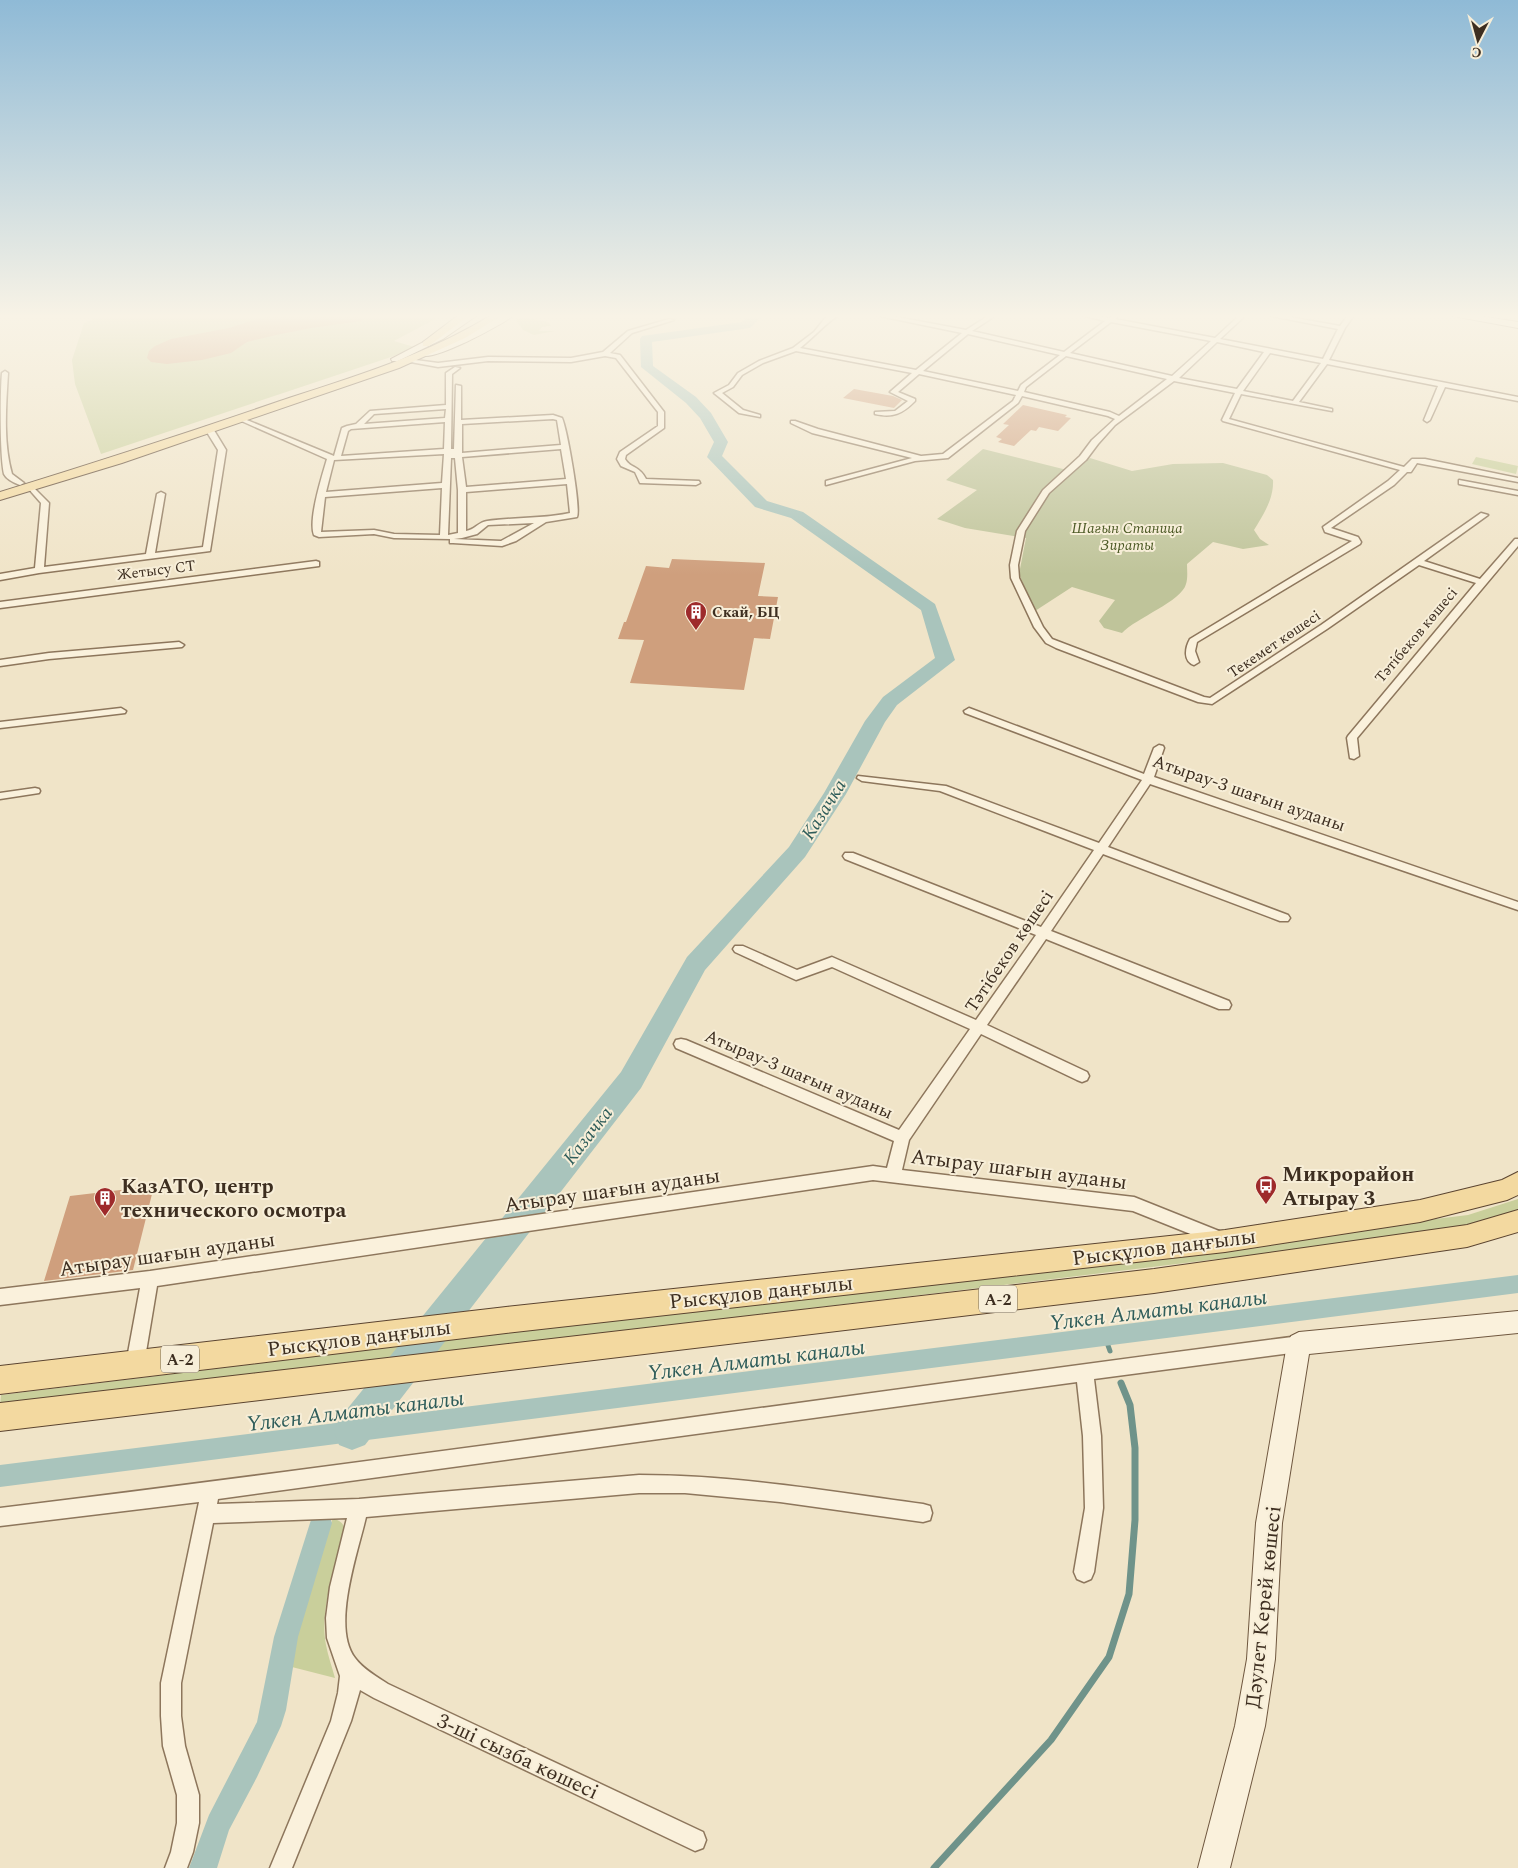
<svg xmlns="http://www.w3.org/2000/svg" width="1518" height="1868" viewBox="0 0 1518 1868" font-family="Spectral,serif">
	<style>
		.green { fill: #c9cf9b }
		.cemetery { fill: #bfc49a }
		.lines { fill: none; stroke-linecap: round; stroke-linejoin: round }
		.stream-far1 { stroke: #6f938a; stroke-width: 5 }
		.stream { stroke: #6f938a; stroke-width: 7 }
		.canal { fill: #a9c4bc; fill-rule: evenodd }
		.river { fill: #a9c4bc; fill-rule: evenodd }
		.building { fill: #cf9f7d }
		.street-casing { stroke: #8d765c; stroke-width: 3 }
		.secondary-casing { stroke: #6f573f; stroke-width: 2 }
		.primary-casing { stroke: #5b4430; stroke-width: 2 }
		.street { fill: #faf1dc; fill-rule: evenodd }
		.secondary { fill: #faf1dc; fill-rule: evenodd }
		.primary { fill: #f3d9a0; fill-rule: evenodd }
		.labels { text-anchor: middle; stroke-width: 4; stroke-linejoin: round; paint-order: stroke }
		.far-park-label { font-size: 15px; font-style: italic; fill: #4d5a26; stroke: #f7eed8 }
		.far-street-label { font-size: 15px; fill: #3d2e20; stroke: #f7eed8 }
		.far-poi-label { font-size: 15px; font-weight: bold; fill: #3d2e20; stroke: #f7eed8; text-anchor: start }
		.shield { fill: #f7eed8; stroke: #756857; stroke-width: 1 }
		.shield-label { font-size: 16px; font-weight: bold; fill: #3d2e20 }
		.street-label { font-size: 18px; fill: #3d2e20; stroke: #f7eed8 }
		.water-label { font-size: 19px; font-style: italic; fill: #2f5d5a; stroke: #f7eed8 }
		.near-street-label { font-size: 21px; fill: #3d2e20; stroke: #f7eed8 }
		.near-poi-label { font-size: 21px; font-weight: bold; fill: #3d2e20; stroke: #f7eed8; text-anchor: start }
		.near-water-label { font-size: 22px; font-style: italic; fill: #2f5d5a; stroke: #f7eed8 }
	</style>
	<rect width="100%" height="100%" fill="#f0e4c8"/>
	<path class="green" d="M98 314H463L456 319 439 317 394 341 414 347 394 356 101 454 75 384 72 360 84 323 94 319Z
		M522 317 548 322 551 326 542 327 539 331H555L534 335 523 330 516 320Z
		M1476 457 1518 466 1516 474 1472 464Z
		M1518 1199V1212L1475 1228 0 1406 1 1395 1468 1215Z
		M333 1518C340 1521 344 1523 345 1531 336 1564 319 1610 326 1645 328 1656 332 1667 335 1678L288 1666 300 1615Z"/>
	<path class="cemetery" d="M983 449 1067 470H1072L1090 458 1132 471 1173 464 1223 463 1267 475 1273 480C1274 499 1263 515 1254 530L1260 539 1269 545 1243 549 1213 542 1187 564C1187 570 1188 578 1186 584 1182 601 1136 618 1122 633L1104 628 1099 621 1115 600 1072 587 1035 611 1019 574 1026 538 965 528 937 519 977 490 946 480Z"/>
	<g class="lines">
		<path class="stream-far1" d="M1105 1337 1110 1351"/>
		<path class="stream" d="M934 1868 1051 1740 1109 1657 1129 1594 1135 1520V1448L1130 1405 1121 1383"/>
		<path class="canal" d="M1518 1275V1293L0 1487V1465Z
			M321 1512 329 1515 332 1523 298 1637 286 1710 281 1726 257 1777 229 1830 217 1868H189L209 1815 257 1722 274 1637 310 1523 313 1515Z"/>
		<path class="river" d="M751 314H764L750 328 652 342 653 366 696 397 711 413 728 442 722 456 767 501 803 512 935 604 955 660 897 705 885 722 846 794 805 857 705 970 641 1088 365 1445 352 1450 339 1445 334 1432 339 1419 621 1072 687 957 789 847 824 793 865 721 883 697 935 658 921 610 791 518 755 507 707 457 714 442 700 418 686 403 641 367 640 339 642 336 742 322Z"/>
	</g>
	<path class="building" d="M272 314H361L362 321 311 328 276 335 247 342 231 353 202 360 167 364 151 362 147 358 149 351 155 346 171 339 229 328Z
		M854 389 893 396 902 400 894 408 843 398Z
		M1023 405 1067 415 1065 417 1071 418 1058 431 1039 427 1036 431 1031 430 1014 446 998 442 1002 439 996 437 1009 425 1003 424Z
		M672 559 765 563 758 596 778 597 770 639 754 638 744 690 630 683 644 640 618 639 624 622H626L646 566 669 568Z
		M154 1186 133 1270 44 1281 70 1196Z"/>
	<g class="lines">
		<g class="street-casing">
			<path id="street" d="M832 314H840C826 323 814 337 800 348L916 370 962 333 870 314H881L966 330 991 314H998L972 331 1064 352 1105 321 1077 314 1109 318 1114 315 1117 317 1115 319 1215 338 1241 314H1247L1220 339 1323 359 1338 329 1261 314H1273L1340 326 1349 314H1355L1345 328 1329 360 1518 397V401L1445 387 1430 420 1427 422 1424 420 1438 386 1327 364 1299 402 1332 409V411L1241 394 1229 419 1404 467 1412 459H1425L1518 478V482L1417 463 1411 472H1407L1394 485 1331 528 1358 537 1361 542 1360 544 1197 642 1195 651 1199 662 1194 665C1183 661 1185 648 1190 639L1352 541 1325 532 1323 527 1388 481 1400 470 1223 421 1222 420 1235 393 1174 381 1115 425 1098 444 1086 460 1049 493 1025 531 1018 565 1019 578 1043 627 1052 639 1204 697 1210 698 1321 625 1481 513 1488 515 1424 561 1480 579 1515 539H1518V546L1357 738 1359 756 1354 759 1350 758 1347 738 1348 736 1476 583 1419 565 1327 629 1212 704 1198 702 1056 648 1046 643 1034 627 1011 578 1010 565 1017 531 1043 490 1080 456 1092 440 1115 419 1108 416 1022 396 1018 403 948 458 915 461 826 485V481L912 458 812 433 791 423V421H795L818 429 921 456 943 454 1013 401 1016 395 919 374 898 392 915 399V401C902 414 893 418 875 414V412L895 411 908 401 890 392 912 373 796 351 763 363 742 375 733 387 722 393 743 410 760 415V417L739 413 714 393 729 385 738 373 759 361 793 348 814 332 827 316ZM1111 322 1211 341 1172 376 1070 353ZM968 334 1060 355 1021 385 1018 391 923 371ZM1217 342 1264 352 1237 389 1179 378ZM1270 353 1321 363 1293 401 1243 391ZM1066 356 1167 379 1119 416 1110 412 1024 392 1026 387Z
				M669 319 674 320 632 333 610 353 620 355 664 412V428L626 455 625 459C631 469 639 465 646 479L699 481 700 483 696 485 640 483 635 472 621 466 617 459 620 452 658 426V412L616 358 605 356 571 362 488 361 438 367 405 361 408 359 438 363 488 357 571 358 603 352 628 331Z
				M455 367 460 368 452 374 451 449H454L456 385 461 386V420L553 415 562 418C567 429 581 508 577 517L546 522 516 541 502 546 453 543H450V539L394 538 374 534 319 537 314 535C308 520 322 476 327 459L237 419 242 418 334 456 342 428 347 426 356 424 370 411 446 405V373ZM446 409 445 418 364 424 374 414ZM553 419 557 420 561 445 462 453V424ZM445 422 444 449 341 456 348 431 351 429ZM561 449 566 479 466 487 462 457ZM444 454 442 483 326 492 334 460ZM451 458H455L458 490V533L448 535ZM567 484 570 513C543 519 515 517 487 521 479 522 474 530 466 531V492ZM442 488 440 535 394 534 374 530 321 532 325 497ZM534 523 501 541 454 539 462 538 477 534 488 525Z
				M5 371 8 373C6 406 3 442 12 474L24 483 20 485C15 483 7 480 4 474 0 456 0 395 2 373Z
				M206 427H212L226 450 210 551 39 573 0 580V574L35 568 41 503 27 487 31 485 49 503 44 567 146 554 157 494 161 492 165 494 155 553 203 547 218 450 205 429Z
				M1459 480 1518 491V495L1459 484Z
				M316 561 319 562V566L0 608V602Z
				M179 642 184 645 182 647 49 659 0 666V660L49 653Z
				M121 708 126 711 125 713 0 728V722Z
				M969 708 1144 774 1154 748 1159 745 1163 746 1164 748 1154 777 1518 902V910L1150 784 1108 847 1288 915 1290 918 1288 921H1280L1103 854 1051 931 1229 1001 1231 1005 1229 1009H1219L1046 939 987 1025 1087 1072 1089 1076 1087 1080 1082 1082 1077 1080 981 1034 909 1140 902 1170 1134 1197 1224 1233 1226 1238 1224 1243 1218 1245 1133 1211 873 1180 157 1286 144 1364 141 1370 135 1372 129 1370 126 1364 140 1288 0 1305V1289L150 1271 873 1166 887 1168 894 1141 676 1048 674 1044 676 1040 681 1039 686 1040 899 1130 970 1029 832 967 796 980 735 952 733 949 735 946H743L797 970 832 957 976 1020 1036 935 845 859 843 856 845 853H853L1041 927 1094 850 940 791 862 781 857 778 858 776 946 786 1099 843 1142 780 965 713 964 711Z
				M35 788 39 789 40 791 39 793 0 799V793Z
				M1299 1336 1305 1338 1307 1344 1305 1350 1299 1352 1094 1379 1101 1436 1103 1508 1094 1572 1091 1579 1084 1582 1077 1579 1074 1572 1085 1508 1083 1436 1077 1382 218 1499 217 1504 359 1499 639 1475C734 1475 829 1491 923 1504L930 1506 932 1513 930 1520 923 1522 780 1502 685 1493H639L366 1517C358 1552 331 1627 355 1658 363 1669 377 1677 388 1684L703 1832 706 1840 703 1848 695 1851 374 1698 360 1690 351 1721 292 1868H270L331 1721 338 1693 340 1676 327 1638 326 1618 330 1587 347 1518 213 1523 181 1683V1716L185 1746 199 1795V1823L193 1852 187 1868H165L171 1852 177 1823V1795L163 1746 161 1716V1683L199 1502 0 1526V1508C434 1455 866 1392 1299 1336Z"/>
		</g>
		<g class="secondary-casing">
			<path id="secondary" d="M470 314H479L443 339 398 361H392L391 359 437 335Z
				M505 314H515C505 324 430 363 421 355L456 340Z
				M1449 314H1467L1518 322V328L1453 316Z
				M1518 1311V1333L1309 1354 1282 1523 1275 1659 1265 1726 1230 1868H1198L1235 1726 1247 1659 1256 1523 1287 1344 1291 1336 1299 1332Z"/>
		</g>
		<g class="primary-casing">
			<path id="primary" d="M460 314H471L429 346H423V342Z
				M493 314H504L465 338 399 368 122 463 0 500V492C94 463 187 433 280 401 353 377 427 355 493 314Z
				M1518 1172V1195L1507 1200 1420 1222 1225 1252 506 1333 0 1394V1366L506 1307 1225 1230 1420 1200 1502 1180Z
				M1518 1210V1232L1467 1247 1154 1293 0 1431V1403L1154 1269 1467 1225Z"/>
		</g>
		<use href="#street" class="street"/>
		<use href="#secondary" class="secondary"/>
		<use href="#primary" class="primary"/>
	</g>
	<linearGradient id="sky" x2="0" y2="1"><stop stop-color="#8fbad6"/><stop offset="0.55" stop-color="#f8f3e6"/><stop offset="1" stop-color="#f8f3e6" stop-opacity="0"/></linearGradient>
	<rect width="1518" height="575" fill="url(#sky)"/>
	<defs>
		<g id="building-pin" transform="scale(1.125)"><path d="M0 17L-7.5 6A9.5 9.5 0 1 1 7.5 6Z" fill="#9e2a2b" stroke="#f7eed8"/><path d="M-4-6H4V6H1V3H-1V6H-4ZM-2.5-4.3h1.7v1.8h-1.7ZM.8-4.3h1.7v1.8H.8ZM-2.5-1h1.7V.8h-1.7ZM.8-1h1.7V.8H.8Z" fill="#fff"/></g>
		<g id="bus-pin" transform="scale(1.125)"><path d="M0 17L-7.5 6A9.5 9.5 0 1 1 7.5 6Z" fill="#9e2a2b" stroke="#f7eed8"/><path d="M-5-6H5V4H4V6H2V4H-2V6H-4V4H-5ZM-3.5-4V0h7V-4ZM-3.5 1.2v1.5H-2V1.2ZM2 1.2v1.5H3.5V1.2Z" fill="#fff"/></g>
	</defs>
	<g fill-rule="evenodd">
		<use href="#building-pin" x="696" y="612"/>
		<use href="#bus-pin" x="1266" y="1186"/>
		<use href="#building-pin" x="105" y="1198"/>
	</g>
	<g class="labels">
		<g class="far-park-label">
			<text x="1127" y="533">Шағын Станица<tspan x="1127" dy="17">Зираты</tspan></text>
		</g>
		<g class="far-street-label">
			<text transform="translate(156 570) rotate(-7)" y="5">Жетысу СТ</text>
			<text transform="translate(1416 635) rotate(-50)" y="5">Тәтібеков көшесі</text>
			<text transform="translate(1274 644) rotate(-34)" y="5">Текемет көшесі</text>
		</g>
		<g class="far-poi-label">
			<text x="712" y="617">Скай, БЦ</text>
		</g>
		<g class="shield">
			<rect x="979" y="1285.5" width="38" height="27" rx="4"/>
			<rect x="161" y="1345.5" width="38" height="27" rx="4"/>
		</g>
		<g class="shield-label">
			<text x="998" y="1305">A-2</text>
			<text x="180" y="1365">A-2</text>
		</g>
		<g class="street-label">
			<text transform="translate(1249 793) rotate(19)" y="6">Атырау-3 шағын ауданы</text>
			<text transform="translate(1009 951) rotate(-56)" y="6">Тәтібеков көшесі</text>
			<text transform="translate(799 1074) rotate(23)" y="6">Атырау-3 шағын ауданы</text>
		</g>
		<g class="water-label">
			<text transform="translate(823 809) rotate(-58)" y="7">Казачка</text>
			<text transform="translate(587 1135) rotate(-52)" y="7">Казачка</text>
		</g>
		<g class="near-street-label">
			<text transform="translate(1019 1169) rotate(7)" y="7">Атырау шағын ауданы</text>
			<text transform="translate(612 1190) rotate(-8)" y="7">Атырау шағын ауданы</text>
			<text transform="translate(1164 1247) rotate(-7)" y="7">Рысқұлов даңғылы</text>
			<text transform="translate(167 1254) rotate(-8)" y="7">Атырау шағын ауданы</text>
			<text transform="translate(761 1292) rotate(-6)" y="7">Рысқұлов даңғылы</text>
			<text transform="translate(359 1338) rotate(-7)" y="7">Рысқұлов даңғылы</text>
			<text transform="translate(1263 1607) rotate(-84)" y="7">Дәулет Керей көшесі</text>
			<text transform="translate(518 1756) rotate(25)" y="7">3-ші сызба көшесі</text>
		</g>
		<g class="near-poi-label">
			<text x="1282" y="1181">Микрорайон<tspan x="1282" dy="24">Атырау 3</tspan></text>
			<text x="121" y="1193">КазАТО, центр<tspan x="121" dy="24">технического осмотра</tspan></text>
		</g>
		<g class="near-water-label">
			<text transform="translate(1158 1309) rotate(-7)" y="8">Үлкен Алматы каналы</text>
			<text transform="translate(756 1359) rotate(-7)" y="8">Үлкен Алматы каналы</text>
			<text transform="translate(355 1410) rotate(-7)" y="8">Үлкен Алматы каналы</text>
		</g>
	</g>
	<g transform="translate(1478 40) rotate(186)" stroke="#f7eed8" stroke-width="4" paint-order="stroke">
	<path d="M0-4L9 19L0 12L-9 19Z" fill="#3d2e20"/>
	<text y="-8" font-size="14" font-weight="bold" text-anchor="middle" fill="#3d2e20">С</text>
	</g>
</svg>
